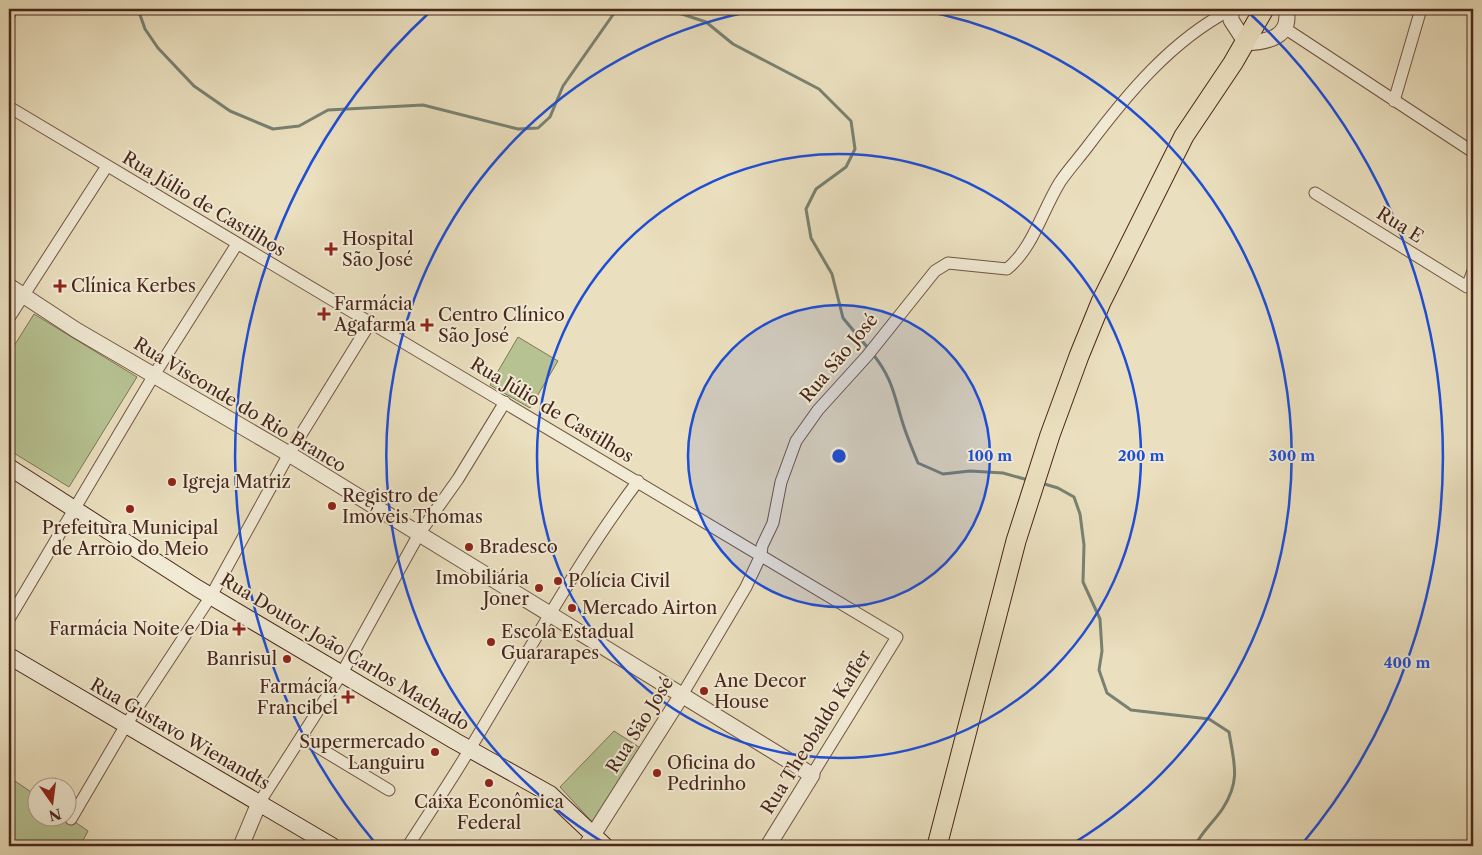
<svg xmlns="http://www.w3.org/2000/svg" width="1482" height="855" viewBox="0 0 1482 855" font-family="'Libre Caslon Text',serif">
	<style>
		.green { fill: #b6c292; stroke: #807456 }
		.lines { fill: none; stroke-linecap: round; stroke-linejoin: round }
		.stream { stroke: #788172; stroke-width: 3 }
		.minor-casing { stroke: #715443; stroke-width: 13 }
		.tertiary-casing { stroke: #715443; stroke-width: 17 }
		.secondary-casing { stroke: #49261a; stroke-width: 18 }
		.primary-casing { stroke: #49261a; stroke-width: 21 }
		.minor { stroke: #f1ead5; stroke-width: 11 }
		.tertiary { stroke: #f1ead5; stroke-width: 15 }
		.secondary { stroke: #f1ead5; stroke-width: 16 }
		.primary { stroke: #eadfbe; stroke-width: 19 }
		.ring { fill: none; stroke: #1d4ed8; stroke-width: 2.5 }
		.poi-dot { fill: #8f2418; stroke: #f1ead5; stroke-width: 2 }
		.labels { text-anchor: middle; stroke-width: 4; stroke-linejoin: round; paint-order: stroke }
		.street-label { font-size: 18px; fill: #49261a; stroke: #f1ead5 }
		.poi-label { font-size: 18px; fill: #49261a; stroke: #f1ead5; text-anchor: start }
		.centre { fill: #1d4ed8; stroke: #f1ead5; stroke-width: 2.5 }
		.ring-label { font-size: 15px; text-anchor: middle; font-weight: bold; fill: #1d4ed8; stroke: #f1ead5; stroke-width: 4; stroke-linejoin: round; paint-order: stroke }
	</style>
	<rect width="100%" height="100%" fill="#eadfbe"/>
	<filter id="stains"><feTurbulence type="fractalNoise" baseFrequency=".004" numOctaves="4"/><feColorMatrix values="0 0 0 0 .2 0 0 0 0 .09 0 0 0 0 .02 0 0 0 .5 -.17"/></filter>
	<radialGradient id="worn" r=".72"><stop offset=".6" stop-color="#630" stop-opacity="0"/><stop offset="1" stop-color="#630" stop-opacity=".3"/></radialGradient>
	<path class="green" d="M34 314 137 377 69 487 9 450V354Z
		M518 337 558 361 530 408 490 385Z
		M614 731 642 749 593 823 560 787Z
		M9 777 37 796 38 818 68 817 88 831 80 846H9Z"/>
	<g class="lines">
		<path class="stream" d="M138 9 145 29 158 48 194 86 230 111 273 129 299 126 328 110 423 105 518 129 538 128 550 117 563 86 617 9
			M667 9 706 22 733 44 819 89 851 121 855 149 846 167 816 189 806 209 811 238 832 274 843 318 868 348
			M872 353C894 380 894 397 904 427 908 439 913 451 918 463L943 474 970 471 1003 473 1028 480
			M1041 483 1058 488 1074 497 1080 514 1084 545 1083 582 1100 619 1102 651 1099 670 1107 693 1131 710 1209 719 1229 732C1234 763 1241 780 1223 808 1214 822 1202 831 1195 846"/>
		<g class="minor-casing">
			<path id="minor" d="M9 16 11 9
				M1283 31H1289L1473 152
				M1394 101 1421 9
				M9 107 897 637 812 775
				M1315 193 1467 287 1473 271
				M9 318 107 166
				M9 619 154 375 237 244
				M682 695 746 587 761 555 762 546 773 523 781 482 796 441 818 410 867 356 935 271 948 263 1007 269C1033 248 1042 211 1060 182 1068 170 1079 158 1088 146 1128 93 1171 41 1230 10
				M301 737 389 790
				M259 803 342 673 419 534 458 479 505 402
				M71 819 126 725 211 596 289 454 370 323
				M408 846C429 813 451 781 471 747 525 658 575 565 638 481"/>
		</g>
		<g class="tertiary-casing">
			<path id="tertiary" d="M1231 9V20L1246 43C1268 42 1292 37 1286 9
				M9 286 76 330 289 454 812 775 768 846
				M241 846 259 803
				M586 846 682 695"/>
		</g>
		<g class="secondary-casing">
			<path id="secondary" d="M9 467 197 588 455 741 550 794 605 846
				M9 656 332 846"/>
		</g>
		<g class="primary-casing">
			<path id="primary" d="M937 846 1016 541 1050 435 1079 356 1101 302 1184 136 1233 63 1264 9"/>
		</g>
		<use href="#minor" class="minor"/>
		<use href="#tertiary" class="tertiary"/>
		<use href="#secondary" class="secondary"/>
		<use href="#primary" class="primary"/>
	</g>
	<circle cx="839" cy="456" r="151" fill="#1d4ed8" fill-opacity=".12"/>
	<g class="ring">
		<circle cx="839" cy="456" r="151"/>
		<circle cx="839" cy="456" r="302"/>
		<path d="M606 844A453 453 0 0 1 764 9M914 9A453 453 0 0 1 1072 844"/>
		<path d="M376 844A604 604 0 0 1 431 11M1247 11A604 604 0 0 1 1302 844"/>
	</g>
	<g class="poi-dot">
		<path d="M328.5 241.5h5v5h5v5h-5v5h-5v-5h-5v-5h5z"/>
		<path d="M57.5 278.5h5v5h5v5h-5v5h-5v-5h-5v-5h5z"/>
		<path d="M321.5 306.5h5v5h5v5h-5v5h-5v-5h-5v-5h5z"/>
		<path d="M424.5 317.5h5v5h5v5h-5v5h-5v-5h-5v-5h5z"/>
		<circle cx="172" cy="482" r="5"/>
		<circle cx="332" cy="506" r="5"/>
		<circle cx="130" cy="509" r="5"/>
		<circle cx="469" cy="547" r="5"/>
		<circle cx="558" cy="581" r="5"/>
		<circle cx="539" cy="588" r="5"/>
		<circle cx="572" cy="608" r="5"/>
		<path d="M236.5 621.5h5v5h5v5h-5v5h-5v-5h-5v-5h5z"/>
		<circle cx="491" cy="642" r="5"/>
		<circle cx="287" cy="659" r="5"/>
		<circle cx="704" cy="691" r="5"/>
		<path d="M345.5 689.5h5v5h5v5h-5v5h-5v-5h-5v-5h5z"/>
		<circle cx="435" cy="752" r="5"/>
		<circle cx="657" cy="773" r="5"/>
		<circle cx="489" cy="783" r="5"/>
	</g>
	<g class="labels">
		<g class="street-label">
			<text transform="translate(204 204) rotate(31)" y="6">Rua Júlio de Castilhos</text>
			<text transform="translate(1400 225) rotate(32)" y="6">Rua E</text>
			<text transform="translate(839 358) rotate(-50)" y="6">Rua São José</text>
			<text transform="translate(240 405) rotate(31)" y="6">Rua Visconde do Rio Branco</text>
			<text transform="translate(552 410) rotate(31)" y="6">Rua Júlio de Castilhos</text>
			<text transform="translate(345 652) rotate(31)" y="6">Rua Doutor João Carlos Machado</text>
			<text transform="translate(640 725) rotate(-58)" y="6">Rua São José</text>
			<text transform="translate(816 732) rotate(-58)" y="6">Rua Theobaldo Kaffer</text>
			<text transform="translate(180 734) rotate(30)" y="6">Rua Gustavo Wienandts</text>
		</g>
		<g class="poi-label">
			<text x="342" y="245">Hospital<tspan x="342" dy="21">São José</tspan></text>
			<text x="71" y="292">Clínica Kerbes</text>
			<text x="334" y="310">Farmácia<tspan x="334" dy="21">Agafarma</tspan></text>
			<text x="438" y="321">Centro Clínico<tspan x="438" dy="21">São José</tspan></text>
			<text x="182" y="488">Igreja Matriz</text>
			<text x="342" y="502">Registro de<tspan x="342" dy="21">Imóveis Thomas</tspan></text>
			<text x="130" y="534" text-anchor="middle">Prefeitura Municipal<tspan x="130" dy="21">de Arroio do Meio</tspan></text>
			<text x="479" y="553">Bradesco</text>
			<text x="529" y="584" text-anchor="end">Imobiliária<tspan x="529" dy="21">Joner</tspan></text>
			<text x="568" y="587">Polícia Civil</text>
			<text x="582" y="614">Mercado Airton</text>
			<text x="229" y="635" text-anchor="end">Farmácia Noite e Dia</text>
			<text x="501" y="638">Escola Estadual<tspan x="501" dy="21">Guararapes</tspan></text>
			<text x="277" y="665" text-anchor="end">Banrisul</text>
			<text x="714" y="687">Ane Decor<tspan x="714" dy="21">House</tspan></text>
			<text x="338" y="693" text-anchor="end">Farmácia<tspan x="338" dy="21">Francibel</tspan></text>
			<text x="425" y="748" text-anchor="end">Supermercado<tspan x="425" dy="21">Languiru</tspan></text>
			<text x="667" y="769">Oficina do<tspan x="667" dy="21">Pedrinho</tspan></text>
			<text x="489" y="808" text-anchor="middle">Caixa Econômica<tspan x="489" dy="21">Federal</tspan></text>
		</g>
	</g>
	<circle cx="839" cy="456" r="8" class="centre"/>
	<g class="ring-label">
		<text x="990" y="461">100 m</text>
		<text x="1141" y="461">200 m</text>
		<text x="1292" y="461">300 m</text>
		<text x="1407" y="668">400 m</text>
	</g>
	<rect width="1482" height="855" fill="none" stroke="#eadfbe" stroke-width="30"/>
	<rect x="10" y="10" width="1462" height="835" fill="none" stroke="#49261a" stroke-width="2.5"/>
	<rect x="15" y="15" width="1452" height="825" fill="none" stroke="#49261a"/>
	<g transform="translate(52 802) rotate(166)"><circle r="24" fill="#f1ead5" stroke="#ae9c8a"/>
	<path d="M0-4L9 19L0 12L-9 19Z" fill="#8f2418"/>
	<text y="-8" font-size="14" font-weight="bold" text-anchor="middle" fill="#49261a">N</text>
	</g>
	<rect width="100%" height="100%" filter="url(#stains)"/>
	<rect width="100%" height="100%" fill="url(#worn)"/>
</svg>
